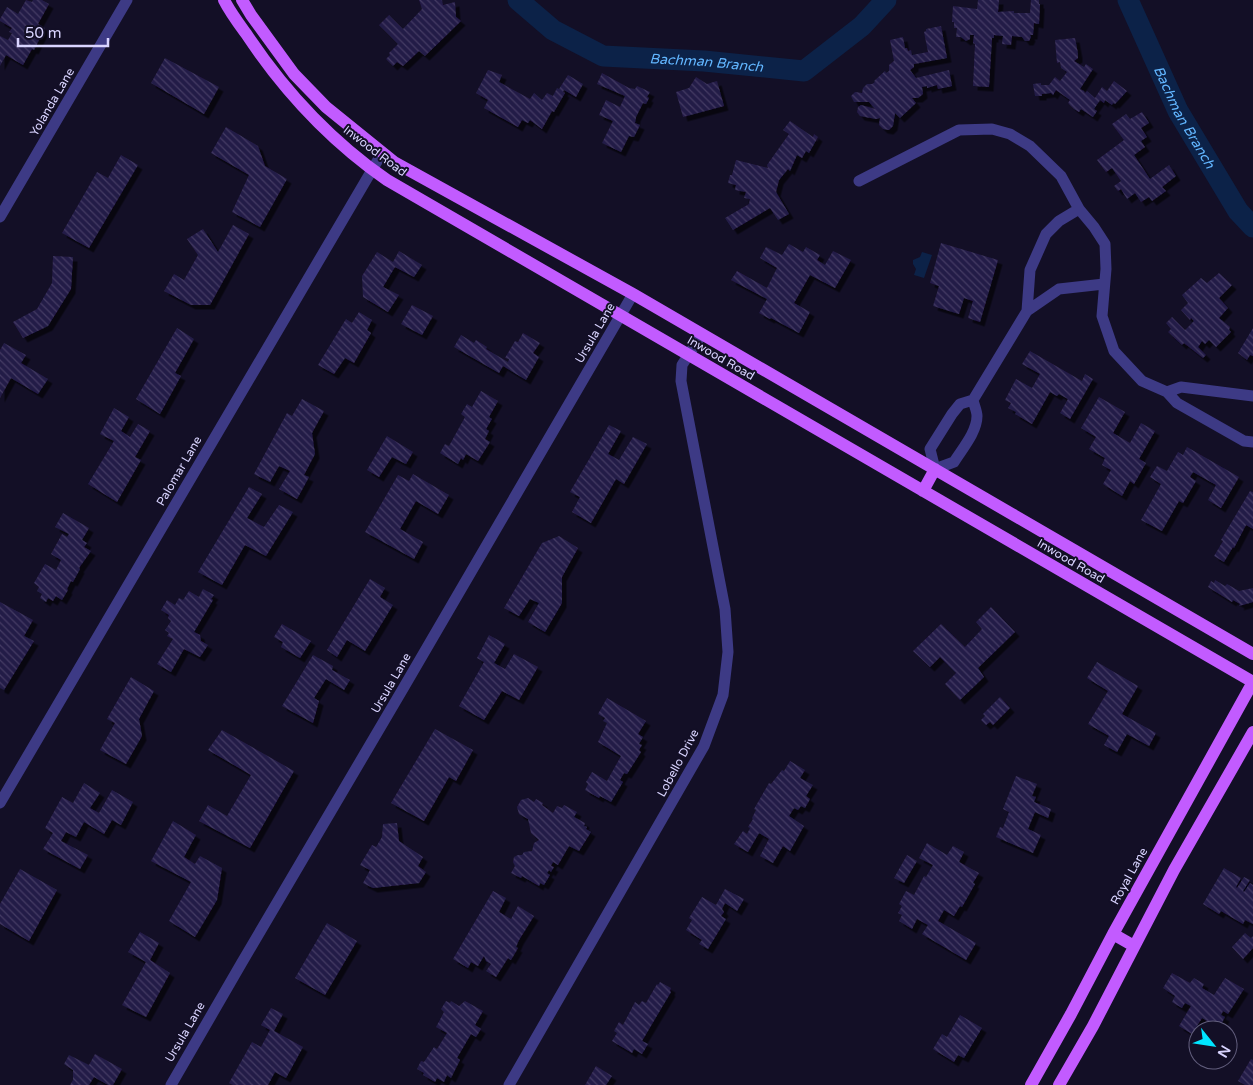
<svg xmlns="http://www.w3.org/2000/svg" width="1253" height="1085" viewBox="0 0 1253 1085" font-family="'Varela Round',sans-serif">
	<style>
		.water { fill: #0c2248 }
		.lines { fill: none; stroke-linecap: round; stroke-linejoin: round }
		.river { stroke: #0c2248; stroke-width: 21 }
		.building { fill: url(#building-back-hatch); filter: url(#shadow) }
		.minor { stroke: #3d3a85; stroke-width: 11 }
		.major { stroke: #c25bff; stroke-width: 12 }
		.labels { text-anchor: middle; stroke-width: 4; stroke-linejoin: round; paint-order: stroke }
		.street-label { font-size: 12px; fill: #d9d4ff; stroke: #130f26 }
		.water-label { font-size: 14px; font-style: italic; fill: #62b6ff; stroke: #130f26 }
	</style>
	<defs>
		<pattern id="building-back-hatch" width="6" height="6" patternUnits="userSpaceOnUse" patternTransform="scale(1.25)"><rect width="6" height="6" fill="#241b47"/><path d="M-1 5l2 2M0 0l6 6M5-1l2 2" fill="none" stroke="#433b63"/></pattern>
		<filter id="shadow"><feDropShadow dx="4.5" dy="4.5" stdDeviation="0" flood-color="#0009"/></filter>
	</defs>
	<rect width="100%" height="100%" fill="#130f26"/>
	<path class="water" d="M922 252 932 255 924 278 914 275 916 269 913 264V260L920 257Z"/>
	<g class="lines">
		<g class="river">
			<path id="s1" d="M518 0 553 30 603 56 704 61 804 71 862 26 886 0"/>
			<path id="s2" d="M1128 0 1178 111 1238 211 1253 227"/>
		</g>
	</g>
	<path class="building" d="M26 0 32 2 33 0H42L49 4 38 24 45 28 34 50 32 49 23 65 6 55 0 66V36L8 40 12 33 9 32 12 28 0 21V19L7 7 18 14Z
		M419 0H442L443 5 455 2 456 17 461 21 425 56 419 51 403 66 397 62 393 66 386 59 390 55 389 53 398 44 379 25 389 15 403 29 422 9Z
		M978 0H999L998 12 1014 11V13H1030L1031 0H1039V4H1040L1039 24 1034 23 1033 35H1030L1031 37 1029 41H1025L1022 37 1012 36 1011 45 1002 44 1003 36 994 35V38H992L989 87 973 86 975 44 973 43 974 35H970V39L966 41 961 37H956L957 28H954V22H952L953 6 977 9Z
		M941 26 947 58 914 64V67L910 70 916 78 949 70 952 86 938 89 937 85 927 88V86L922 87 923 94 918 98H912L916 103 900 118 895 113 893 126 889 130 883 129 879 125 880 118 876 119 860 116 857 112 858 107 861 105 875 109 869 102H854L851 96 855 92 862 93 863 88 867 84H872L875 82 874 81 885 71 886 73 889 71V65L894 61 890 40 903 37 905 48H907L908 51 911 50 912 55 928 52 924 32 926 31V29Z
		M1075 38 1078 54V58L1074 61 1084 67 1086 64 1093 69 1080 89 1084 91 1085 93 1087 91 1095 98 1102 87 1107 91 1114 81 1127 91 1115 104 1113 103 1112 105 1105 100 1104 103 1100 100 1094 109 1097 111 1093 117 1081 109 1079 112 1074 109 1068 103 1070 100 1056 90 1053 95 1051 93 1042 94V96H1035L1033 84 1041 83V85H1049L1055 77 1060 81 1067 72 1061 68 1060 62 1057 63 1055 40Z
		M165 58 219 87 204 114 151 83Z
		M488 70 502 75 499 82 530 99 534 93 542 100 547 93 553 96 557 88 559 89 568 75 583 84 576 97 564 90 563 92 565 93 554 112 552 111 542 129 530 120 528 123 522 120 518 127 484 108 488 100 476 93Z
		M602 73 629 88 635 89 637 86 650 92 647 97 649 98 646 104 643 103 636 117 635 123 640 125 634 137 629 136 621 152 602 143 613 121 599 115 606 100 620 107 625 96 597 84Z
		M696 77 707 84 717 81 724 106 683 117 676 92 689 88Z
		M1142 112 1149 123 1141 128 1147 137 1141 141 1145 147 1134 155 1150 179 1169 165 1176 176 1162 187 1166 191 1152 201 1149 197 1141 202 1135 193 1127 199 1121 189 1118 191 1114 186 1121 181 1112 168 1106 172 1097 160 1124 140 1112 124 1126 114 1130 119Z
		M790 121 813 137 814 134 818 137 809 153 806 151 802 158 797 155 790 171 788 169 779 180 776 192 789 214 778 220 770 208 733 230 725 218 749 204 750 199 744 198 746 192 735 190 736 185 728 183 730 175H732L736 160 768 168 767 165 789 134 783 130Z
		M226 127 258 146 265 166 287 179 260 227 232 212 249 175 211 153Z
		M121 155 138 165 89 248 62 233 97 172 108 178Z
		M233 225 249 234 210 305H191L164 291 174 274 184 280 198 255 187 239 203 229 218 252Z
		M941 243 998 260 980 322 968 318 973 301 964 298 959 314 933 306 939 286 930 283Z
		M789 244 803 252 806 247 820 255 817 260 825 265 833 251 851 260 835 288 810 275 794 303 810 312 799 333 771 318 770 319 759 313 767 299 731 280 737 271 767 288 777 268 760 258 766 247 782 255Z
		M399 251 422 265 414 277 395 267 383 287 399 295 388 312 363 297 362 276 377 252 393 262Z
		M53 256 73 257 71 289 48 326 23 338 13 322 37 309 52 283Z
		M1219 273 1232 285 1219 298 1228 308 1219 318 1230 327 1229 330 1231 332 1216 347 1209 340 1205 344 1202 341 1198 347 1206 355 1203 358 1184 343 1182 345 1168 332 1171 329 1166 323 1172 317 1185 330 1194 321 1191 318 1190 320 1181 310 1188 303 1182 295 1201 278 1207 283Z
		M412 305 433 316 422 335 401 324Z
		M359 312 372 320 367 330 371 333 354 363 345 358 334 374 318 365 346 319 352 323Z
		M177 328 194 339 175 373 181 376 160 414 136 399Z
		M1253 328V356L1250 355 1247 360 1238 353Z
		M523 333 540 343 533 353 539 357 526 380 503 366 499 373 454 347 461 335 474 343 476 340 487 347 486 349 508 362 509 359 505 358 515 341 518 342Z
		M4 343 26 355 21 363 48 379 38 394 11 378 0 398V350Z
		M1030 351 1082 381 1085 374 1093 379 1070 419 1060 413 1068 399 1059 394 1057 396 1050 392 1032 424 1015 414 1016 412 1008 408 1011 403 1005 400 1016 379 1032 388 1040 374 1022 364Z
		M481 391 498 401 489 417 492 419 486 429 489 431 485 439 490 442 478 461 466 454 463 460 461 458 458 464 440 453 445 444 449 446 465 417 461 414 467 404 472 407Z
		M1099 397 1125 412 1113 433 1130 443 1141 423 1155 431 1139 459 1146 463 1134 484 1130 481 1122 496 1103 484 1111 470 1102 465 1105 458 1089 449 1096 437 1081 428Z
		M302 399 324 411 312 433 315 454 304 475 309 477 297 499 279 489 290 471 279 466 270 482 254 474 287 413 292 416Z
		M114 408 129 417 121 431 130 437 138 424 150 431 135 457 141 460 117 502 88 484 114 441 100 434Z
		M609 425 621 431 608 454 619 460 633 437 647 444 624 484 616 479 591 523 572 512 580 497 570 492Z
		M387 436 413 452 406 464 392 457 379 477 367 470Z
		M1187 447 1239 477 1221 508 1208 500 1216 485 1193 472 1190 477 1196 481 1183 503 1179 501 1162 531 1141 520 1161 484 1150 477 1157 466 1167 471 1178 452 1183 455Z
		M413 474 449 495 438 514 416 501 400 529 423 542 414 559 365 532 398 475 409 481Z
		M249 487 262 494 247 518 264 527 279 505 293 512 266 556 245 545 222 585 198 572Z
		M1250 491 1253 492V529L1246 525 1234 548 1233 547 1224 562 1214 556 1223 541 1221 540Z
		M63 513 89 528 82 540 87 543 84 547 91 551 79 568 80 569 73 582 71 581 67 589 68 590 62 600 56 596 53 601 48 598 46 602 40 598 42 594 37 591 39 587 34 583 45 564 56 570 61 560 51 554 62 534 67 537 69 534 55 527Z
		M559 536 578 548 562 577V603L545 632 528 622 539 603 530 599 519 616 504 608 542 543Z
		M370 579 385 588 380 597 393 605 365 651 347 640 337 657 327 650Z
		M1215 580 1225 586 1227 584 1239 591 1253 588V602L1239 606 1240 604 1233 600 1232 602 1208 587 1211 581 1214 583Z
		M203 589 214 595 211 599 213 600 194 632 200 635 201 641 208 645 200 657 184 649 171 672 157 664 173 639 167 636 169 633 165 630 171 621 168 618 169 615 161 610 167 600 175 605 179 598 183 600 189 591 199 597Z
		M0 602 33 620 24 636 34 641 4 690 0 688Z
		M991 607 1015 632 978 668 984 677 960 700 945 684 956 673 940 657 930 667 913 651 941 624 965 647 982 629 976 622Z
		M282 624 311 641 300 658 281 647 283 642 274 637Z
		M489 635 505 644 494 663 505 669 514 654 538 667 519 700 502 691 484 720 459 706 484 662 477 658Z
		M313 655 333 666 332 670 350 680 344 690 326 679 314 698 319 701 313 723 282 706Z
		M1097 662 1138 686 1122 714 1156 733 1149 746 1127 734 1117 752 1104 745 1109 736 1088 724 1108 691 1087 678Z
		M131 677 154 691 139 719 142 736 126 764 100 750 115 723 107 719Z
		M1000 697 1010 708 993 725 990 722 986 725 981 720 985 716 983 714Z
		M607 698 646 721 638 734 643 737 639 744 642 745 639 750 641 752 627 774 624 773 620 780 623 782 611 802 600 796 599 798 585 790 588 784 586 782 592 772 607 781 621 756 598 742 607 723 603 721 605 718 598 714Z
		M435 729 473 750 456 781 449 777 424 821 391 803Z
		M222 730 294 771 250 848 199 821 208 805 227 816 251 775 208 750Z
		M790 761 805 770 800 778 813 785 806 796 810 799 805 808 801 806 798 810 794 808 789 816 804 826 790 851 783 846 773 863 760 856 769 839 759 833 748 852 734 844 743 831 747 834 750 828 748 827 753 819 752 818 756 810 754 809 769 783 771 784 782 770 784 771Z
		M1016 776 1037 784 1032 796 1036 797 1034 802 1051 809 1048 818 1035 812 1028 829 1041 835 1033 853 996 837 1000 827 1003 828 1009 812 1003 809Z
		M84 783 100 793 90 808 99 813 112 790 133 802 121 825 112 820 104 834 84 822 76 837 66 832 61 841 88 855 80 869 43 849 53 833 45 828 62 797 73 803Z
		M528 798 534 802 536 799 543 803 542 805 553 813 557 806 562 808 564 805 577 812 574 817 585 823 584 826 587 827 586 829 591 832 579 851 569 846 558 865 553 862 551 866 554 867 551 872 549 870 547 873 550 875 544 885 540 883 539 886 522 876 521 878 511 873 515 866 513 862 514 857 518 855H522L524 852 532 851 534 843 539 840 531 833 528 819 519 814 517 807 521 800Z
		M173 821 196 835 184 857 195 864 200 856 222 868 217 900 195 937 169 921 191 882 151 861Z
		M397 823 399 841 423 857 418 866 426 872 419 883 373 888 363 883 370 870 360 865 372 845 376 847 382 837 383 824Z
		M927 843 947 855 953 846 964 852 959 862 979 873 973 883 975 884 962 907 960 906 954 916 944 910 938 921 976 943 966 960 922 934 928 925 917 919 912 929 899 921 902 915 898 913 902 906 899 904 906 891 914 895 924 876 926 877 933 865 919 858Z
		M907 855 917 861 904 883 894 878Z
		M1224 868 1241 878 1236 887 1237 888 1244 877 1250 880 1243 891 1244 892 1250 883 1253 885V924L1245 920 1243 924 1221 911 1219 914 1203 904Z
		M20 869 57 890 29 941 0 924V904Z
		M725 889 744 899 737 911 725 903 722 909 724 912 721 916 726 919 708 949 699 944 702 940 686 930 692 920 689 918 702 897 716 905Z
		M493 891 506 898 499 912 511 919 518 906 534 916 519 940 516 947 518 948 511 960 508 958 496 977 486 971 491 964 486 961 484 956 478 966 471 962 468 968 453 959Z
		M327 923 357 941 325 995 295 978Z
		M140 932 159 943 150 960 170 973 146 1017 122 1005 146 962 128 952Z
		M1245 933 1251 938 1253 936V948L1243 959 1232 947Z
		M1172 973 1190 983 1194 978 1204 984 1202 988 1214 995 1225 978 1244 989 1228 1014 1223 1011 1221 1015 1225 1017 1219 1028 1202 1018 1192 1034 1179 1026 1191 1006 1185 1003 1182 1008 1172 1002 1175 996 1163 988Z
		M660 982 671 988 670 991 671 992 642 1041 648 1044 642 1054 634 1049 632 1053 612 1041 617 1033 614 1031 619 1022 623 1025 635 1002 639 1005 642 1001 646 1003 657 984 658 985Z
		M446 1001 450 1003 451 1001 459 1006 465 1001 483 1011 475 1025 481 1029 476 1037 471 1034 457 1058 460 1060 451 1078 447 1075 444 1082 437 1078 435 1082 423 1075 424 1073 417 1069 421 1061 424 1062 434 1047 437 1049 447 1033 436 1027 444 1012 441 1009Z
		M271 1008 283 1014 274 1031 303 1047 286 1078 275 1072 268 1085H233L229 1083 252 1042 261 1047 270 1030 261 1025Z
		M960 1015 982 1028 964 1058 958 1055 954 1062 933 1049 942 1034 947 1037Z
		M95 1054 122 1069 113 1085H108L94 1077 89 1085H70L73 1080V1070L64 1064 69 1055 89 1065Z
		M1251 1059 1253 1060V1085H1245L1238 1081Z
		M596 1066 612 1076 606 1085H585Z"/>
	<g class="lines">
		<path class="minor" d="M859 181 959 130 992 129 1010 134 1030 146 1061 176 1079 209 1094 227 1105 244 1106 269 1102 316 1114 351 1142 381 1167 392 1177 403 1244 441 1253 442
			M0 217 127 0
			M1027 311 1059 289 1104 284
			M1167 392 1181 387 1253 396
			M973 400C974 405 977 411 977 416 977 432 962 449 954 462L935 469 930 449 952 414 960 404 973 400 1027 311 1030 270 1046 234 1059 221 1079 209
			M0 803 382 153
			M171 1085 241 964 404 687 633 294
			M509 1085 704 746 723 695 728 652 725 609 681 381 682 365 702 334"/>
		<path class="major" d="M224 0C230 12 239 24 247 35 285 92 331 141 387 180L1253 682
			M242 0 251 15 294 74 326 107 394 162 633 294 1253 654
			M923 491 935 469
			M1113 934 1134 946
			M1031 1085 1071 1014 1113 934 1253 682
			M1059 1085 1093 1026 1174 870 1253 732"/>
	</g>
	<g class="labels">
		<g class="street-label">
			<text transform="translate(52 102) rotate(-60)" y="4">Yolanda Lane</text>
			<text transform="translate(375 151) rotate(37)" y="4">Inwood Road</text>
			<text transform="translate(595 333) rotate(-60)" y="4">Ursula Lane</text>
			<text transform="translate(721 358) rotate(30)" y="4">Inwood Road</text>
			<text transform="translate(179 471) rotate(-60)" y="4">Palomar Lane</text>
			<text transform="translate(1071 561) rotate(30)" y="4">Inwood Road</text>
			<text transform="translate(391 683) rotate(-60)" y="4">Ursula Lane</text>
			<text transform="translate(678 763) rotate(-62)" y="4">Lobello Drive</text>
			<text transform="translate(1129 876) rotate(-61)" y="4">Royal Lane</text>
			<text transform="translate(185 1032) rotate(-60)" y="4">Ursula Lane</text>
		</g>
		<g class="water-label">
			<text dy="5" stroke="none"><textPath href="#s1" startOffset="206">Bachman Branch</textPath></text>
			<text dy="5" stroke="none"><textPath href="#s2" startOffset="130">Bachman Branch</textPath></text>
		</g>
	</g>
	<g transform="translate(1213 1045) rotate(120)"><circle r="24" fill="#130f26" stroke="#625e7d"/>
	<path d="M0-4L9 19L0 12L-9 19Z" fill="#00e5ff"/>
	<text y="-8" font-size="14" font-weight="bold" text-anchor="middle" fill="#d9d4ff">N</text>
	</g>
	<path d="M18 38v8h90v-8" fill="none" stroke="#d9d4ff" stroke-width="2.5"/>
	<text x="25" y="38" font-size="15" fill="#d9d4ff" stroke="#130f26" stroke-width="4" paint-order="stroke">50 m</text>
</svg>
